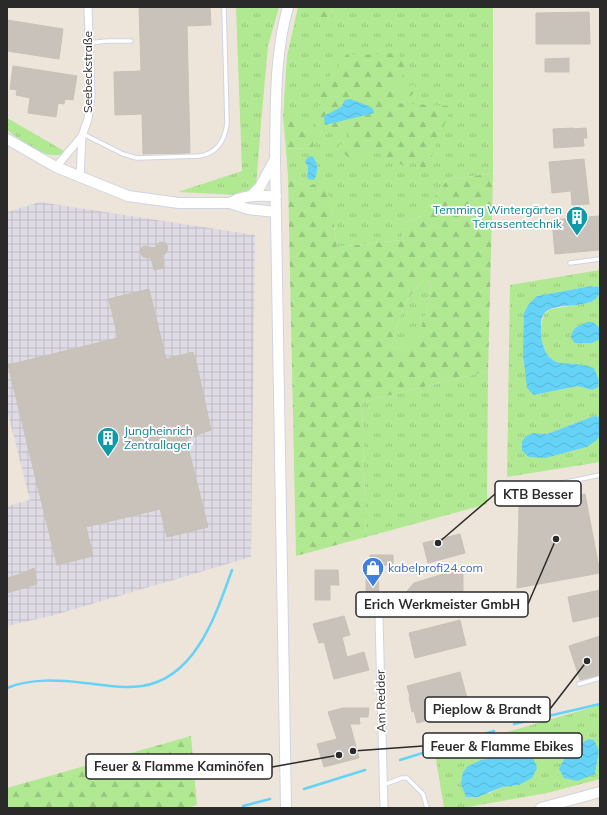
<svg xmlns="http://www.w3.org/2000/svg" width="607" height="815" viewBox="0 0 607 815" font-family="Mulish,sans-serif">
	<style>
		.industrial { fill: url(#industrial-grid) }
		.grass { fill: url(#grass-tufts); fill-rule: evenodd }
		.forest { fill: url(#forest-firs); fill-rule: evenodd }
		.water { fill: url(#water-waves) }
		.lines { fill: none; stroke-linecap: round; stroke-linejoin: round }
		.stream { stroke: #65d3f7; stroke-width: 2.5 }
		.building { fill: #c8c2ba; stroke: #c8c1b4 }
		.lane-casing { stroke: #cfd4e4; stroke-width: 5.5 }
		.street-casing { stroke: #cfd4e4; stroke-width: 9 }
		.secondary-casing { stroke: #cfd4e4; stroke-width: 12 }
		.lane { stroke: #fff; stroke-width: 3.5 }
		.street { stroke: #fff; stroke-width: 7 }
		.secondary { stroke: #fff; stroke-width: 10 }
		.labels { text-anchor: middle; stroke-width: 3.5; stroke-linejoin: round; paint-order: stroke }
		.street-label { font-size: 12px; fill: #2a2a2a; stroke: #fff }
		.culture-label { font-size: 12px; fill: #0d838f; stroke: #fff; text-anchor: end }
		.shop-label { font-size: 12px; fill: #366cbe; stroke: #fff; text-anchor: start }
		.leader { fill: none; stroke: #2a2a2a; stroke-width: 1.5 }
		.callout-dot { fill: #2a2a2a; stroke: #fff; stroke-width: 1.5 }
		.callout { fill: #fff; stroke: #2a2a2a; stroke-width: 1.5 }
		.callout-label { font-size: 13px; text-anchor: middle; font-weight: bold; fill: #2a2a2a }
	</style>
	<defs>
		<pattern id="industrial-grid" width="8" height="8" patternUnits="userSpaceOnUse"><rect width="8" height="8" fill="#dedbe5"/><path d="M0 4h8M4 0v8" fill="none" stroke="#bfbcc5"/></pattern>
		<pattern id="grass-tufts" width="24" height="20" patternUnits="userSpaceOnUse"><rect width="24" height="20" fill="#b1e892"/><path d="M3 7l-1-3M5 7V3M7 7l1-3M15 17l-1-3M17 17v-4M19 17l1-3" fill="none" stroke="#98c77e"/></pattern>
		<pattern id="forest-firs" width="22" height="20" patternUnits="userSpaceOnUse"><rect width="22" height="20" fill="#b1e892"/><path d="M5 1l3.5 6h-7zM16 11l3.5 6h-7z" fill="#98c77e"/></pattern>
		<pattern id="water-waves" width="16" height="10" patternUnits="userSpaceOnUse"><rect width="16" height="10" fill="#65d3f7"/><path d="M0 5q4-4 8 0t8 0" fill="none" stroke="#58b5d4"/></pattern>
	</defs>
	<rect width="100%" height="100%" fill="#ede5da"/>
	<path class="industrial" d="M40 202 255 235 251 557 51 616 7 626V506L30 500 7 410V212Z"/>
	<path class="grass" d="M236 7H279L268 46 261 123 256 186 239 195 178 192 242 171Z
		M298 7H310L311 17 329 22 334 7H493V173L447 180 420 218 404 223 402 240 337 247 330 198 288 178 286 149 313 148 283 116 287 56Z
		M7 118 66 152C49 164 21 140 7 130Z
		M600 270V287L591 286 537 296 534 395 578 386 592 390 582 365 565 364 551 360 547 354 541 341V326L544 314 551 309 589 303 600 293V328L593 322 600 340V337V418L594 416 547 434 533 433 557 454C572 451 592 449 600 434V462L507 477 510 285Z
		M425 279 431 283 427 308 419 336 401 350 392 345C398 321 405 295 425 279Z
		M488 371 487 504 366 537 362 402Z
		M600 705V779L547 793 462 808H444L435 753ZM522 750 519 785 502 787 488 794 494 757 508 756ZM599 751 595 774 563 760Z"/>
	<path class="forest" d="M310 7H334L329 23 310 17Z
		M398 53 408 71 396 82 398 90 416 84 412 95 391 103 449 106V113L426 170 412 162 405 166 391 160 371 145 354 162 336 147 348 140 346 129 317 133 313 111 323 103 317 92 347 54 358 55Z
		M283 116H295L309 123 313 137V148L286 149Z
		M493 173 488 371 362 402 366 537 296 556 288 178 305 186 320 183 330 197 337 247 402 240 404 223 420 218 447 180ZM425 279 431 283 427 308 419 335 401 350 392 345C398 321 405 295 425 279Z
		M191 736 197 805 187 808H7V788Z"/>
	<path class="water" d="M350 99 369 106 373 109 374 113 325 125 324 116 341 107 345 100Z
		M312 156C319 163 318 172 314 180L308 179V166L305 162 308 157Z
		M591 286 600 287C600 315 556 298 544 314 540 319 541 329 541 335 541 341 543 345 545 350 552 367 567 362 582 365 586 365 590 367 594 368L599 381 598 387 592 390 578 386 534 395 527 388 523 354 524 313 529 304 537 296Z
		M587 322H593L600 328V339L592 343H575L571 338C572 327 578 326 587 322Z
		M594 416 599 417 600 418V434L597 440 587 447 545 458 529 457 522 451V442L525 437 533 433 547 434Z
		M589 739 594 740 599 751 595 774 577 781 564 778 559 769C566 753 574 747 589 739Z
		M522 750C531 752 534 759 537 768L532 778 519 785 502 787 478 797H466L461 784 463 772 468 766 481 760 508 756Z"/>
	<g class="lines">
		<path class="stream" d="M7 688C30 678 60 680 85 683 104 685 123 689 142 686 196 678 216 614 232 570
			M514 724 600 704
			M400 760 494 731
			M304 789 365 770
			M243 806 270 799"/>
	</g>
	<path class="building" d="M139 7H210L211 25 187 26 190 153 143 154 142 114 115 115 114 72 141 71Z
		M589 12 590 44H536V13Z
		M7 20 63 29 59 59 7 51Z
		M569 58V72H545V59Z
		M13 66 77 76 73 100 65 99 64 104 58 103 56 117 28 113 30 98 16 95 17 90 10 89Z
		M574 128V129L586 128 587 138H583L584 146 554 148 553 129Z
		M584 159 589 204 572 205 571 191 552 193 549 162Z
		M599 216 600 250 555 254 552 220Z
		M160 242 166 243 168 248 166 253 162 255 164 268 154 270 151 258 143 257 140 252V249L144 246 154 248Z
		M149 289 166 359 193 352 198 370 211 430 186 439 208 527 167 537 160 509 86 527 93 556 57 565 8 365 118 338 109 299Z
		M585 494 600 573 517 588 519 507Z
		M460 534 465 553 428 563 423 543Z
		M370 555H393V565H378L379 596H366V569H370Z
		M34 568 37 584 7 593V578L21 574Z
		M463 568V597L421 610 418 603 404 605 401 598 414 583Z
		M315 570H338L339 585H330V600H315Z
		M600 590V616L573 622 568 597Z
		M344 616 350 635 342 637 347 657 364 652 369 670 334 679 324 642 319 643 313 624Z
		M460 620 466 645 415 658 409 633Z
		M600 636V675L580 680 569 646Z
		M460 672 470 709 417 723 414 711 412 712 409 697H410L407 686Z
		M343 708H369L368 717H359L360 724H350L359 758 324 767 317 744 337 739 328 712Z"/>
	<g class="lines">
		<g class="lane-casing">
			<path id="lane" d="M89 43 107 41H131
				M83 134 123 154 137 158 200 156C218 153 225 140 227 123L224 7
				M570 263 600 259
				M528 490 600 475
				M579 684 600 678
				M383 785 402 778H407L423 794 427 808"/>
		</g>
		<g class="street-casing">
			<path id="street" d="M56 167 82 136
				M80 178 82 136 88 119 91 96 88 7
				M379 619 384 808"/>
		</g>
		<g class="secondary-casing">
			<path id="secondary" d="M7 139 56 167 128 196 179 203H230L248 209 276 212
				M251 196 260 187 274 161
				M230 203C245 194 259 196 276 196
				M286 808 275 159C276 108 274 56 288 7
				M541 808 600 792"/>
		</g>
		<use href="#lane" class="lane"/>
		<use href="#street" class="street"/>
		<use href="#secondary" class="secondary"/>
	</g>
	<defs>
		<g id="building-pin" transform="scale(1.15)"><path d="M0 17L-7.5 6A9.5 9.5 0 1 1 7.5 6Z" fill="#0f9aa8" stroke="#fff"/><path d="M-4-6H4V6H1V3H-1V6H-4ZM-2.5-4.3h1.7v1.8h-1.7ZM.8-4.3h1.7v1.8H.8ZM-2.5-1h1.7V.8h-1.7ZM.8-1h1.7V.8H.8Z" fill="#fff"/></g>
		<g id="shop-pin" transform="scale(1.15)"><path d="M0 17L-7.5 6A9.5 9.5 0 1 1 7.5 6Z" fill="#3f7fe0" stroke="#fff"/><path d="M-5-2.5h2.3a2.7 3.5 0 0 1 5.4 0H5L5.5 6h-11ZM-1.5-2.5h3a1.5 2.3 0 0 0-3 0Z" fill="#fff"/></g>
	</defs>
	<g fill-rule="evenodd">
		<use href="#building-pin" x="577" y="217"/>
		<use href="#building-pin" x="108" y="438"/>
		<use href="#shop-pin" x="373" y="568"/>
	</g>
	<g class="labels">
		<g class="street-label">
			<text transform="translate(88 72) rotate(-90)" y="4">Seebeckstraße</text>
			<text transform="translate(381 701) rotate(-91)" y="4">Am Redder</text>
		</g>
		<g class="culture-label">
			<text x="562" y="214">Temming Wintergärten<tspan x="562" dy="14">Terassentechnik</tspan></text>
			<text x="124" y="435" text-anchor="start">Jungheinrich<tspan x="124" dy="14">Zentrallager</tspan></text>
		</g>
		<g class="shop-label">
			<text x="388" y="572">kabelprofi24.com</text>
		</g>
	</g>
	<path class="leader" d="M438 543L495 494M556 539L528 604M587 661L550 709M353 751L423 746M339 755L272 767"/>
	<g class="callout-dot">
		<circle cx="438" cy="543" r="4"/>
		<circle cx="556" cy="539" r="4"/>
		<circle cx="587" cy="661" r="4"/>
		<circle cx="353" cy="751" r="4"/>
		<circle cx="339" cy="755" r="4"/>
	</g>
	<g class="callout">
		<rect x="495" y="481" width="86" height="25" rx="4"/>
		<rect x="356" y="592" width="172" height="25" rx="4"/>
		<rect x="425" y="697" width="125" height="25" rx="4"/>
		<rect x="423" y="733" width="159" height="25" rx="4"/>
		<rect x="86" y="754" width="186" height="25" rx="4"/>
	</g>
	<g class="callout-label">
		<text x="538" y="499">KTB Besser</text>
		<text x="442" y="609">Erich Werkmeister GmbH</text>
		<text x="487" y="714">Pieplow &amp; Brandt</text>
		<text x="502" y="751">Feuer &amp; Flamme Ebikes</text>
		<text x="179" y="771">Feuer &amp; Flamme Kaminöfen</text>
	</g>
	<rect width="607" height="815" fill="none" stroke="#2a2a2a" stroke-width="16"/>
</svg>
